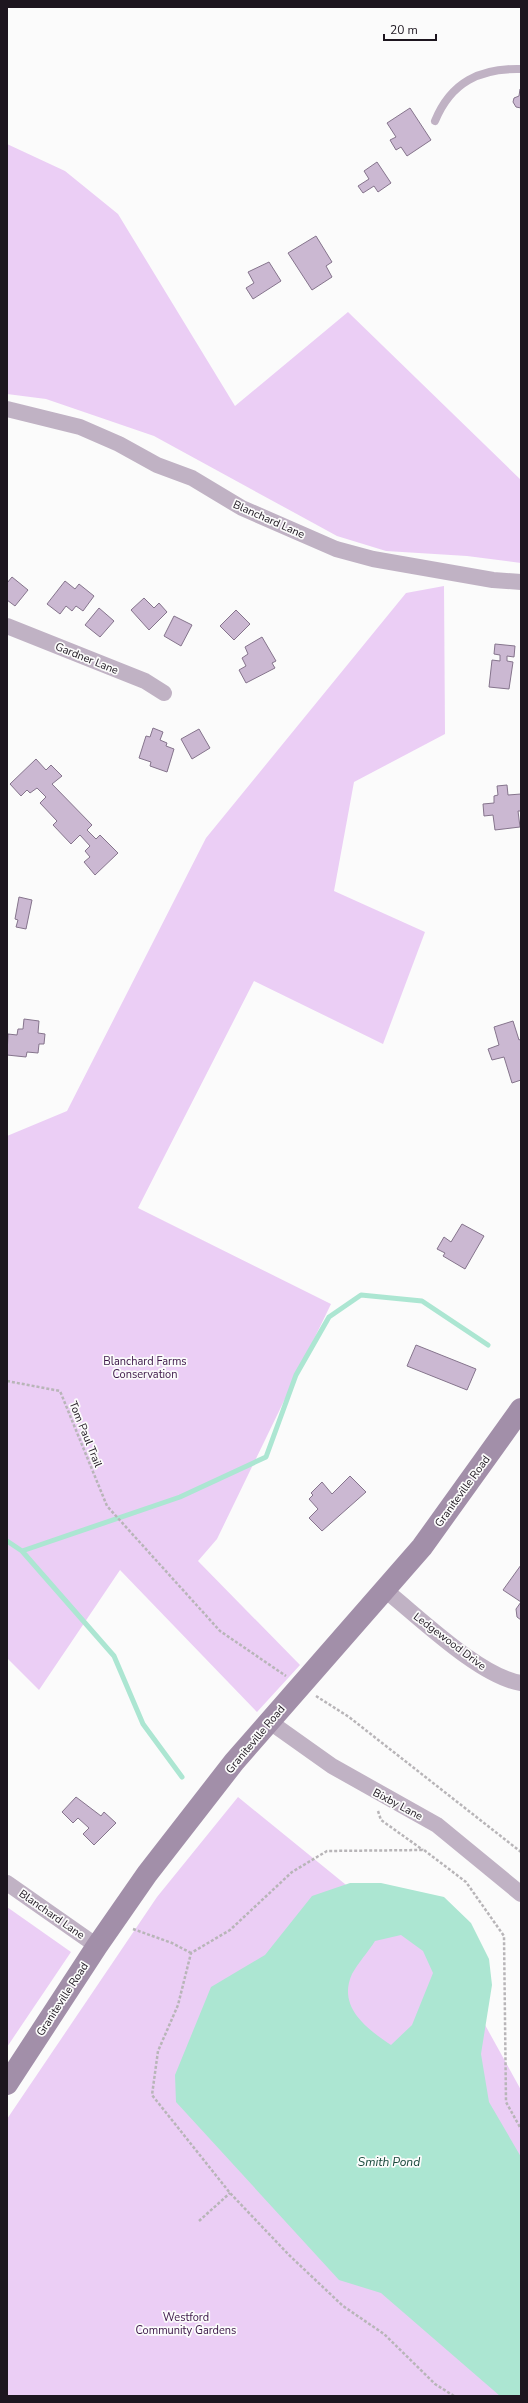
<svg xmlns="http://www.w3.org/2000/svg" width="528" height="2403" viewBox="0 0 528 2403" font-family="'Nunito Sans',sans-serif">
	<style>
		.green { fill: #ebcef5 }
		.water { fill: #ace6d2; fill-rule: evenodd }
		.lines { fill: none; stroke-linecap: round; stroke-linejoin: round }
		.stream { stroke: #ace6d2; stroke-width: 5 }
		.building { fill: #cbb8d2; stroke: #85748c }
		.path { stroke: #b8b5b8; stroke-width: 2.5; stroke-dasharray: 3 2; stroke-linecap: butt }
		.lane { stroke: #c0b2c4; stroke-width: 8 }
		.street { stroke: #c0b2c4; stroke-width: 16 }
		.secondary { stroke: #a28fa9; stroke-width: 22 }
		.labels { text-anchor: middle; stroke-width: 3.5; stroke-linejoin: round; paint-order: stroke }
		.street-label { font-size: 11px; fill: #1d161f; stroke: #fbfbfb }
		.park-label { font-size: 11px; fill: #3b1647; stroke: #fbfbfb }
		.water-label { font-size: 12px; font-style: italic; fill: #1a493c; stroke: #fbfbfb }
	</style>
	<rect width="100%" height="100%" fill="#fbfbfb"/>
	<path class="green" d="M7 144 65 171 118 214 235 406 348 312 521 480V563L467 556 386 551 337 536 154 436 46 399 7 394Z
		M444 586 445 734 354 782 334 891 425 932 383 1044 254 981 138 1208 331 1304 217 1539 198 1561 300 1665 257 1712 120 1570 39 1690 7 1658V1136L67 1111 206 838 406 593Z
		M238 1797 458 1976 521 2090V2396H7V2119L157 1897Z
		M7 1907 71 1952 7 2047Z"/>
	<path class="water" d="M350 1883H381L444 1897 471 1923 489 1959 492 1985 481 2054 489 2102 521 2157V2396H500L381 2293 339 2280 176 2102 175 2075 211 1987 265 1955 312 1896ZM401 1935 423 1951 433 1973 412 2025 391 2045C367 2029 337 2007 352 1974 358 1963 368 1952 375 1941Z"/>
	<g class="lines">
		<path class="stream" d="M7 1541 22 1551 114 1656 143 1724 182 1777
			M22 1551 180 1497 266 1457 296 1375 329 1317 361 1295 422 1301 488 1345"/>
	</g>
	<path class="building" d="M520 89H521V108L516 107 513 102 514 98 519 96Z
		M410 108 431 140 407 156 401 147 396 150 390 140 396 137 387 123Z
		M377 162 391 183 378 192 374 186 363 193 358 186 369 179 364 171Z
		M316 236 332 262 326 266 332 277 312 290 288 253Z
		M269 262 281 281 253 299 246 288 254 283 248 272Z
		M12 577 28 590 15 606 7 600V583Z
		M65 581 75 589 79 584 94 596 83 611 76 606 72 611 66 606 60 614 47 604Z
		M144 598 154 608 159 603 167 612 149 630 131 610Z
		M99 608 114 621 100 637 85 625Z
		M236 610 250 624 234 640 220 626Z
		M174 616 192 625 181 646 164 636Z
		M262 637 276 661 272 663 275 668 246 683 239 670 246 666 242 658 248 654 245 647Z
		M495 644 515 646 514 657 507 656V661L513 662 509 689 489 687 492 660 500 661V655L494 654Z
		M153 728 163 732 160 740 167 743 166 746 174 749 167 772 150 766 151 762 139 758 146 736 150 737Z
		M199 729 210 748 192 759 181 739Z
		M36 759 46 770 51 765 62 776 52 784 92 825 87 830 96 839 100 835 118 853 95 875 84 862 90 857 85 851 90 846 80 835 71 844 53 825 57 821 40 803 46 797 37 788 30 793 27 790 21 796 10 784Z
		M507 785 508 795 521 794V811H518L520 827 495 830 493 815 484 816 483 804 494 803V796L498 795 497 786Z
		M19 897 32 900 26 929 16 927 18 920 15 919Z
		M24 1019 39 1021 38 1033 45 1034 44 1044H39L38 1053 27 1052 26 1057 7 1055 8 1034 17 1035 18 1029H23Z
		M513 1021 519 1040 521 1039V1080L512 1083 504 1057 492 1060 488 1049 499 1045 494 1027Z
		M462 1224 484 1236 465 1269 443 1256 445 1253 437 1249 444 1237 451 1242Z
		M416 1345 476 1369 467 1390 407 1366Z
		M350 1476 366 1492 322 1531 309 1518 318 1509 309 1499 313 1495 311 1493 322 1482 332 1494Z
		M521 1565V1620L517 1617 516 1609 521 1602 503 1590Z
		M76 1797 101 1816 104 1812 116 1823 94 1845 83 1834 89 1828 78 1818 73 1823 62 1812Z"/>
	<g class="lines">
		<path class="path" d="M7 1381 60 1391 107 1506 220 1631 286 1676
			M316 1696 349 1717 521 1852
			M378 1811 381 1820 423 1850
			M133 1929 172 1943 191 1953
			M199 2221 230 2193
			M454 2396 435 2384 384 2334 343 2306 289 2255 230 2193 152 2095 158 2051 178 2005 191 1953 230 1930 292 1872 327 1851 424 1850 466 1882 504 1936 506 2102 521 2129"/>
		<path class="lane" d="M435 121C451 82 480 68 521 69"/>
		<path class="street" d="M7 409 80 427 119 444 157 465 192 478 242 508 336 549 373 559 493 580 521 582
			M7 626 145 681 164 693
			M385 1590C419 1617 480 1677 521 1683
			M270 1722 332 1766 437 1825 521 1894
			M7 1883 97 1946"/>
		<path class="secondary" d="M7 2084 97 1946 147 1874 234 1762 422 1547 521 1409"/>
	</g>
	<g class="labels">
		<g class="street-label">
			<text transform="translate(269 519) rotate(24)" y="4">Blanchard Lane</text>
			<text transform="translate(87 658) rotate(22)" y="4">Gardner Lane</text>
			<text transform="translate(86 1434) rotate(68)" y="4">Tom Paul Trail</text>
			<text transform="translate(462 1491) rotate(-54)" y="4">Graniteville Road</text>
			<text transform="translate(450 1641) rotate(37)" y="4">Ledgewood Drive</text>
			<text transform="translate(255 1739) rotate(-50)" y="4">Graniteville Road</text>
			<text transform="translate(398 1804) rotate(28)" y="4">Bixby Lane</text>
			<text transform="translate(52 1914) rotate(35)" y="4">Blanchard Lane</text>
			<text transform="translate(62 1999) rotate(-57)" y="4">Graniteville Road</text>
		</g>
		<g class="park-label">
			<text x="145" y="1365">Blanchard Farms<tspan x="145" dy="13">Conservation</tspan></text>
			<text x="186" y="2321">Westford<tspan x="186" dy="13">Community Gardens</tspan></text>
		</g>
		<g class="water-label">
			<text x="389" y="2166">Smith Pond</text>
		</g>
	</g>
	<rect width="528" height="2403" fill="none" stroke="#1d161f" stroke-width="16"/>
	<path d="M384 34v6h52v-6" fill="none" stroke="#1d161f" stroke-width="2"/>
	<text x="390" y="34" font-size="12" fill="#1d161f" stroke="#fbfbfb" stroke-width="3" paint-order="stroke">20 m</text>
</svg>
